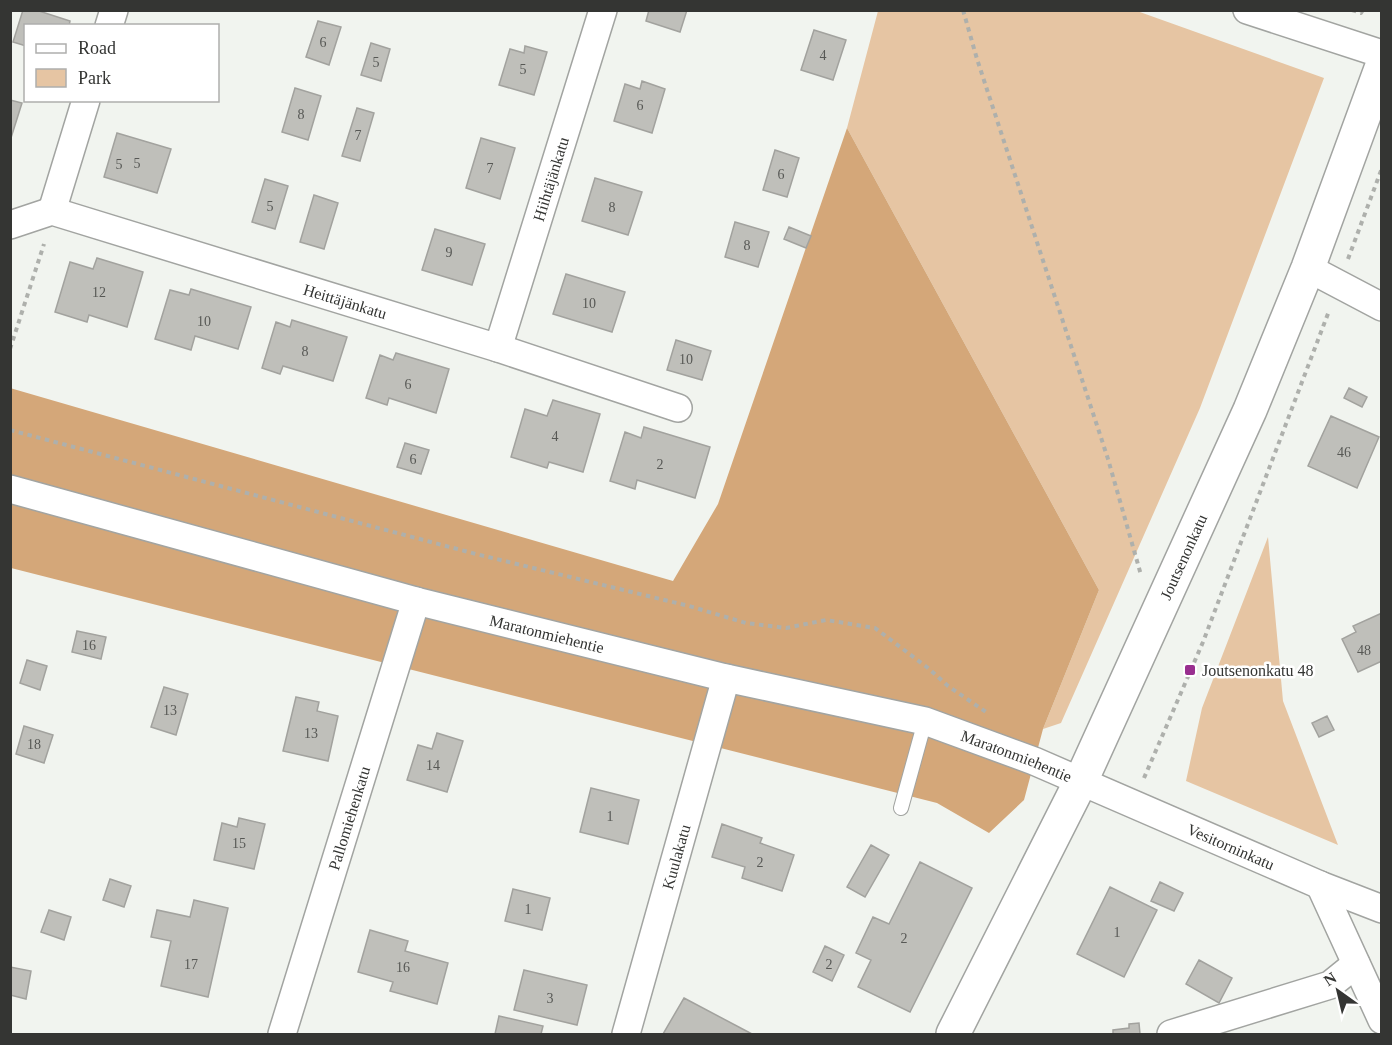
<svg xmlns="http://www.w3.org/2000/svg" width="1392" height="1045" viewBox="0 0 1392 1045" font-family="'Times New Roman',serif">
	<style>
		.green { fill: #e6c5a3 }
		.forest { fill: #d4a779 }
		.building { fill: #bfbfba; stroke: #a2a29e; stroke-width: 1.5 }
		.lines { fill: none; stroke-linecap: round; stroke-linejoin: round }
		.service-casing { stroke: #a2a4a1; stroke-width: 16 }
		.minor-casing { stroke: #a2a4a1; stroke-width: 30 }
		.secondary-casing { stroke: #a2a4a1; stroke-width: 36 }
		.path { stroke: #aeb0ac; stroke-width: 4; stroke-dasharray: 4.5 4.5; stroke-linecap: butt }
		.service { stroke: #fff; stroke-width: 14 }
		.minor { stroke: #fff; stroke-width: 27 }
		.secondary { stroke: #fff; stroke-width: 33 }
		.poi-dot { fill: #992e8f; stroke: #fff; stroke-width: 2 }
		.labels { text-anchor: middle; stroke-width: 5; stroke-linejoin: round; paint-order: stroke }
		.number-label { font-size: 14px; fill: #575855 }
		.street-label { font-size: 16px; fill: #343533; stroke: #fff }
		.poi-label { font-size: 16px; fill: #343533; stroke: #fff; text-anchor: start }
	</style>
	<rect width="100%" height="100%" fill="#f1f4ef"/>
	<path class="green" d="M878 11H1137L1324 78 1200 408 1061 723 1043 729 1099 590 847 128Z
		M1268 537 1283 701 1338 845 1186 781 1202 708Z"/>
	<path class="forest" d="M847 128 1099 590 1043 729 1024 800 989 833 937 803 11 568 10 388 673 581 718 504Z"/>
	<path class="building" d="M23 10H36L70 21 69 26H26V46L13 42Z
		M649 10H687L680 32 646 21Z
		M318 21 341 27 329 65 306 57Z
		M814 30 846 40 833 80 801 70Z
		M371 43 390 49 381 81 361 75Z
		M525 46 547 52 534 95 499 85 510 49 524 53Z
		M642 81 665 89 652 133 614 121 625 84 640 89Z
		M295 88 321 96 308 140 282 132Z
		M10 100 22 103 10 141Z
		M357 108 374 113 360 161 342 156Z
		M117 133 171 149 157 193 104 177Z
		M481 138 515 148 500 199 466 188Z
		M775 150 799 158 787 197 763 190Z
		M595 178 642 192 628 235 582 221Z
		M265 179 288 186 275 229 252 222Z
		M314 195 338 203 324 249 300 242Z
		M735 222 769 232 758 267 725 257Z
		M789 227 811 236 806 248 784 239Z
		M435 229 485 244 472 285 422 270Z
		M97 258 143 272 127 327 89 315 87 322 55 312 70 262 93 269Z
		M566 274 625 292 612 332 553 314Z
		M191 289 251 307 238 349 195 336 191 350 155 339 170 290 189 295Z
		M292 320 347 337 333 381 283 366 280 374 262 368 276 322 290 327Z
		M676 340 711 351 702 380 667 370Z
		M396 353 449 369 436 413 389 398 387 405 366 398 380 355 393 360Z
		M1349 388 1367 397 1362 407 1344 398Z
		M553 400 600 414 583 472 549 462 547 468 511 457 525 409 547 416Z
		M1331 416 1379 437 1357 488 1308 466Z
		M644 427 710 447 695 498 637 480 635 489 610 481 625 432 641 438Z
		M405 443 429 450 421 474 397 467Z
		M1382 613V661L1358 672 1342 639 1356 632 1353 626Z
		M77 631 106 637 101 659 72 652Z
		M27 660 47 666 40 690 20 683Z
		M164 687 188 694 176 735 151 727Z
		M296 697 319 702 317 711 338 716 328 761 283 751Z
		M1327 716 1334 730 1319 737 1312 723Z
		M24 726 53 735 44 763 16 754Z
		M437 733 463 741 447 792 407 780 418 745 432 749Z
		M591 788 639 800 628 844 580 832Z
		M239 818 265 824 254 869 214 860 222 823 237 827Z
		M722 824 762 838 760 843 794 855 782 891 742 878 745 867 712 857Z
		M871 845 889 855 865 897 847 887Z
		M920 862 972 888 910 1012 858 987 871 960 856 953 873 917 889 924Z
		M110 879 131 886 124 907 103 900Z
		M1160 882 1183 893 1174 911 1151 901Z
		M1110 887 1157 910 1124 977 1077 954Z
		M513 889 550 898 542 930 505 921Z
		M194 900 228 908 208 997 161 986 171 941 151 937 157 910 190 917Z
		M49 910 71 917 64 940 41 932Z
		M370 930 408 941 405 951 448 963 437 1004 390 991 393 982 358 972Z
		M825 946 844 955 832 981 813 972Z
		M1199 960 1232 978 1219 1003 1186 984Z
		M10 967 31 971 26 999 10 995Z
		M524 970 587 985 577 1025 514 1010Z
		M684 998 752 1034H663Z
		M499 1016 543 1026 541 1034H495Z
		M1139 1023 1140 1034H1113V1030L1129 1028V1024Z"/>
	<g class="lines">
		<g class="service-casing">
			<path id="service" d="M901 808 925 721"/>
		</g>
		<g class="minor-casing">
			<g id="minor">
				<path d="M1247 10 1382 54"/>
				<path d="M109 26 114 10"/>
				<path d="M52 211 86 100"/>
				<path id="s1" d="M10 225 52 211 498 348 678 408"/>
				<path d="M1308 268 1382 307"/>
				<path id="s2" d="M498 348 603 10"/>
				<path id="s3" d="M10 489 416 601 726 678 925 721 1034 761 1320 885 1382 909"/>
				<path d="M1320 885 1382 1020"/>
				<path id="s4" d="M282 1034 416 601"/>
				<path id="s5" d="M626 1034 726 678"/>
				<path d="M1171 1034 1330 985 1356 964"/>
			</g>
		</g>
		<g class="secondary-casing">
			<g id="secondary">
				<path id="s6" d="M953 1034 1081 781 1250 410 1308 268 1382 66"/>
			</g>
		</g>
		<path class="path" d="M963 10 977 59 1108 459 1141 575
			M1352 10 1361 13 1363 10
			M1348 259 1382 168
			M10 349 44 244
			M10 430 476 554 689 606 746 623 786 628 826 620 875 628 928 668 948 686 986 712
			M1144 778 1203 642 1329 311"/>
		<use href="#service" class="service"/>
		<use href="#minor" class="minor"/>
		<use href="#secondary" class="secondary"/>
	</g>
	<rect class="poi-dot" x="1184" y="664" width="12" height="12" rx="3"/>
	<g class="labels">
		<g class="number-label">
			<text x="323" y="47">6</text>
			<text x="823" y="60">4</text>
			<text x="376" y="67">5</text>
			<text x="523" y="74">5</text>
			<text x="640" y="110">6</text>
			<text x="301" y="119">8</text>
			<text x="358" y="140">7</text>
			<text x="137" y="168">5</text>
			<text x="119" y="169">5</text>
			<text x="490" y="173">7</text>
			<text x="781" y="179">6</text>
			<text x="270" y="211">5</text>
			<text x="612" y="212">8</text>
			<text x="747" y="250">8</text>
			<text x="449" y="257">9</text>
			<text x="99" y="297">12</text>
			<text x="589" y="308">10</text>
			<text x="204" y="326">10</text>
			<text x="305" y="356">8</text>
			<text x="686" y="364">10</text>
			<text x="408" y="389">6</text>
			<text x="555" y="441">4</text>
			<text x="1344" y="457">46</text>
			<text x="413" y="464">6</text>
			<text x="660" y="469">2</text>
			<text x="89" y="650">16</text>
			<text x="1364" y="655">48</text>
			<text x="170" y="715">13</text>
			<text x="311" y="738">13</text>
			<text x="34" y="749">18</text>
			<text x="433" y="770">14</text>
			<text x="610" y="821">1</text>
			<text x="239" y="848">15</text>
			<text x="760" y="867">2</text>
			<text x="528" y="914">1</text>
			<text x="1117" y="937">1</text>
			<text x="904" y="943">2</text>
			<text x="191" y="969">17</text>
			<text x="829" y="969">2</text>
			<text x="403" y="972">16</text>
			<text x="550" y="1003">3</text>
		</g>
		<g class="street-label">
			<text dy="6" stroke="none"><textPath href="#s2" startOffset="177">Hiihtäjänkatu</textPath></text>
			<text dy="6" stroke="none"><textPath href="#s1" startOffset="351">Heittäjänkatu</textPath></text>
			<text dy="6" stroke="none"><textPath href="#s6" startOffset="530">Joutsenonkatu</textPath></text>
			<text dy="6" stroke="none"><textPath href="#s3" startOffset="556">Maratonmiehentie</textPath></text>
			<text dy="6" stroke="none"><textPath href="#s3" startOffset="1042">Maratonmiehentie</textPath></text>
			<text dy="6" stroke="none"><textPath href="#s4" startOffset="226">Pallomiehenkatu</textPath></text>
			<text dy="6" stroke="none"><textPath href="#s3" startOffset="1275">Vesitorninkatu</textPath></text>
			<text dy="6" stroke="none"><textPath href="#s5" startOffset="184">Kuulakatu</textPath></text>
		</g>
		<g class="poi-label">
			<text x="1202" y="676">Joutsenonkatu 48</text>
		</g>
	</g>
	<rect width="1392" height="1045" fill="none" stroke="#343533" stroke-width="24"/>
	<rect x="24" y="24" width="195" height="78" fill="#ffffff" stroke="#aeaead" stroke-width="1.5"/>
	<rect x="36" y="44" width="30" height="9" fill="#ffffff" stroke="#aeaead" stroke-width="1.5"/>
	<text x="78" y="54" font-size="18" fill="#343533">Road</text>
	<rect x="36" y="69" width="30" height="18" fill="#e6c5a3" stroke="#aeaead" stroke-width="1.5"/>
	<text x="78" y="84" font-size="18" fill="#343533">Park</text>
	<g transform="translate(1338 991) rotate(326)" stroke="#ffffff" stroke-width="4.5" paint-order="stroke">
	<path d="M0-4.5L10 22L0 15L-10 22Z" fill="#343533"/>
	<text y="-9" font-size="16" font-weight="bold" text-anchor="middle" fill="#343533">N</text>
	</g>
</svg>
